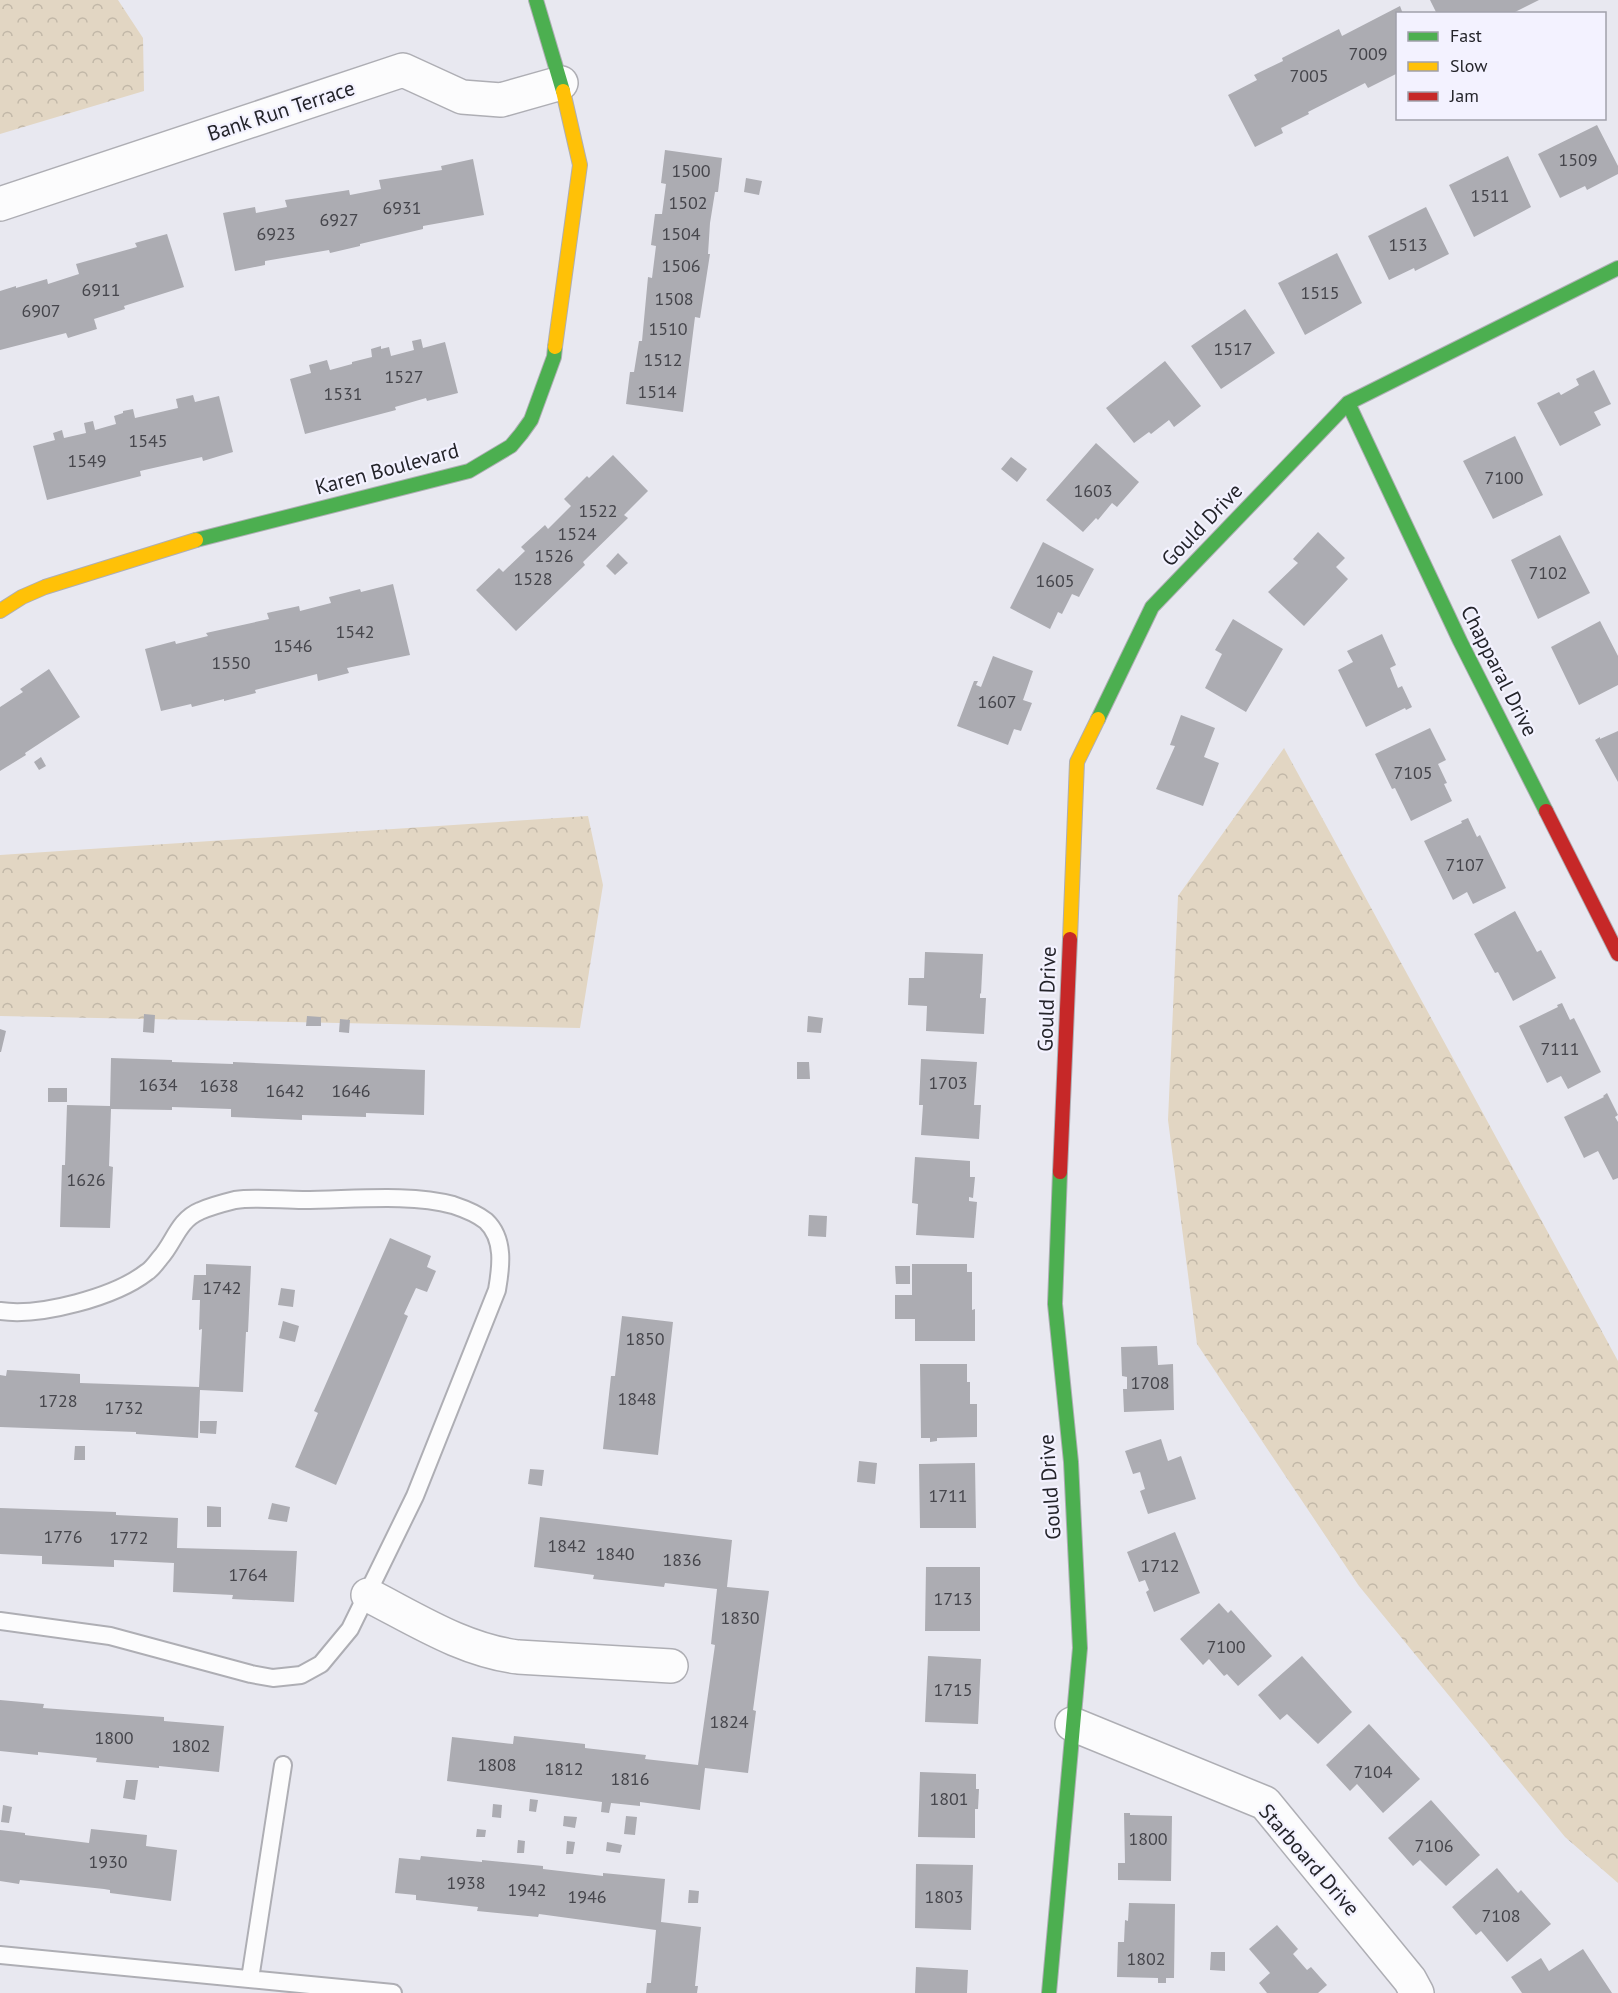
<svg xmlns="http://www.w3.org/2000/svg" width="1618" height="1993" viewBox="0 0 1618 1993" font-family="'PT Sans',sans-serif">
	<style>
		.forest { fill: url(#forest-crowns) }
		.building { fill: #acacb2 }
		.lines { fill: none; stroke-linecap: round; stroke-linejoin: round }
		.lane-casing { stroke: #aeaeb4; stroke-width: 20 }
		.street-casing { stroke: #aeaeb4; stroke-width: 36 }
		.fast-casing { stroke: #aeaeb4; stroke-width: 16 }
		.slow-casing { stroke: #aeaeb4; stroke-width: 16 }
		.jam-casing { stroke: #aeaeb4; stroke-width: 16 }
		.lane { stroke: #fcfcfd; stroke-width: 16 }
		.street { stroke: #fcfcfd; stroke-width: 33 }
		.fast { stroke: #4caf50; stroke-width: 14 }
		.slow { stroke: #ffc107; stroke-width: 14 }
		.jam { stroke: #c62828; stroke-width: 14 }
		.labels { text-anchor: middle; stroke-width: 4.5; stroke-linejoin: round; paint-order: stroke }
		.number-label { font-size: 18px; fill: #46464c }
		.street-label { font-size: 21px; fill: #24242a; stroke: #f3f2ff }
	</style>
	<defs>
		<pattern id="forest-crowns" width="20" height="18" patternUnits="userSpaceOnUse" patternTransform="scale(1.5)"><rect width="20" height="18" fill="#e2d6c3"/><path d="M2 6a3 3 0 1 1 6 0M12 15a3 3 0 1 1 6 0" fill="none" stroke="#c2b8a8"/></pattern>
	</defs>
	<rect width="100%" height="100%" fill="#e8e8f0"/>
	<path class="forest" d="M0 0H118L143 38 144 91 0 134Z
		M1284 748 1618 1361V1883L1565 1837 1359 1586 1197 1344 1168 1120 1178 896Z
		M588 816 603 885 580 1028 0 1016V855Z"/>
	<path class="building" d="M1430 0H1539L1511 14H1437Z
		M1400 6 1403 14H1398V73L1368 88 1365 83 1308 112 1309 114 1281 128 1283 133 1255 147 1228 95 1257 80 1254 75 1283 61 1282 58 1339 29 1342 36Z
		M1597 125 1618 166V174L1587 190 1585 186 1560 198 1538 154Z
		M665 150 722 158 718 192H715L710 223 708 254H710L700 318 695 317 683 412 626 404 630 372H634L639 341H642L648 277 652 278 656 246 651 245 655 214H662L666 184 661 183Z
		M1508 156 1531 207 1474 237 1449 185Z
		M473 159 484 215 423 226V229L360 244V246L330 253 329 250 265 261V265L235 271 223 213 255 207 256 213 287 207 285 200 349 190 350 195 381 189 379 180 442 170 441 166Z
		M746 178 762 181 759 195 744 192Z
		M1426 207 1449 254 1415 271 1414 268 1389 280 1368 236Z
		M167 234 184 287 124 306 125 309 94 319 97 329 68 338 66 333 0 350V291L16 286V288L47 279 48 284 79 274 76 264 137 247 135 243Z
		M1337 253 1362 303 1305 335 1278 283Z
		M1245 309 1275 353 1221 389 1191 346Z
		M421 339 423 348 445 342 458 393 427 401 426 398 395 407 396 410 305 434 290 379 311 373 309 365 327 360 330 370 352 364V362L372 357 371 349 381 346V349L389 347 391 356 414 350 412 341Z
		M1165 361 1201 406 1174 427 1169 420 1151 434 1149 432 1134 443 1106 408Z
		M1594 370 1611 404 1594 412 1601 425 1560 446 1537 403 1559 392 1561 395 1579 385 1576 379Z
		M193 395 195 402 219 396 233 452 203 461 202 457 140 471 141 476 47 500 33 446 55 440 53 433 62 430 64 438 86 433 84 423 93 421 95 430 116 424 114 416 123 413V411L133 409 135 418 178 408 176 399Z
		M1515 436 1543 495 1493 519 1463 461Z
		M1096 443 1139 482 1117 507 1112 503 1098 520 1096 518 1083 532 1046 500Z
		M613 455 648 491 624 515 628 518 583 562 585 565 516 631 476 590 499 568 503 572 525 551 521 547 545 525 548 529 571 506 564 499 587 476 589 478Z
		M1011 457 1027 469 1017 482 1001 469Z
		M1318 532 1345 558 1336 567 1348 579 1304 626 1268 592 1298 563 1293 559Z
		M1560 535 1590 593 1538 619 1511 560Z
		M1043 542 1094 569 1079 597 1072 594 1062 614 1058 612 1050 629 1010 608Z
		M618 553 628 563 615 575 606 566Z
		M393 584 410 655 347 668 349 673 318 681 317 674 255 690 256 693 224 701V699L192 707 191 704 161 711 145 649 175 641 176 644 208 636 206 633 269 619 267 613 299 606 300 611 331 603 329 597 360 589 361 592Z
		M1233 619 1283 649 1246 712 1205 688 1222 654 1215 650Z
		M1600 621 1618 656V685L1579 705 1551 647Z
		M1382 634 1396 665 1390 668 1398 688 1402 686 1412 707 1406 710 1405 708 1366 727 1338 670 1353 662 1347 651Z
		M993 656 1033 671 1023 700 1032 703 1021 731 1014 729 1008 745 957 726 974 681H978L976 685 981 687Z
		M49 669 80 717 25 753 26 755 0 771V707L23 692 20 689Z
		M1181 715 1215 728 1204 757 1219 763 1203 806 1156 789 1175 746 1170 745Z
		M1430 728 1446 760 1438 764 1447 783 1444 784 1452 801 1411 821 1395 788 1392 789 1375 754Z
		M1618 731V782L1595 740 1600 737V739Z
		M41 757 46 766 39 770 34 762Z
		M1468 818 1477 837 1480 835 1506 888 1473 904 1467 892 1453 900 1424 841 1462 823 1461 821Z
		M1515 911 1537 952 1541 950 1556 978 1513 1001 1498 972 1495 973 1474 934Z
		M925 952 983 954 981 994 980 993V998H986L984 1034 926 1031 927 1006 908 1005 909 978H924Z
		M1562 1003 1570 1020 1574 1018 1601 1072 1568 1089 1561 1076 1547 1083 1519 1026 1558 1007 1557 1005Z
		M144 1014 155 1015 154 1033 143 1032Z
		M307 1016 321 1017V1026H306Z
		M808 1016 823 1018 821 1033 807 1032Z
		M340 1019 350 1020 349 1033 339 1032Z
		M0 1029 6 1031 1 1052H0Z
		M111 1058 172 1060V1062L233 1064V1062L425 1070 424 1115 366 1113V1117L302 1115V1120L231 1117V1109L172 1107V1110L111 1109 109 1166 113 1167 110 1228 60 1227 62 1165H65L67 1105 110 1106Z
		M921 1059 977 1062 974 1105H981L979 1139 921 1135 923 1105H919Z
		M797 1062H809L810 1079H797Z
		M48 1088H67V1102H48Z
		M1607 1093 1618 1115 1615 1117 1618 1122V1178L1613 1180 1598 1151 1584 1158 1564 1117 1604 1097 1603 1096Z
		M915 1157 970 1161V1177H975L973 1198 969 1197V1201L977 1202 974 1238 916 1235 918 1204 912 1203Z
		M809 1215 827 1216 826 1237 808 1236Z
		M390 1238 431 1256 427 1267 436 1271 427 1292 416 1288 404 1314 408 1316 336 1485 295 1467 318 1413 314 1411Z
		M206 1264 251 1266 248 1332H246L243 1392 200 1390 198 1438 136 1434V1432L0 1427V1375L6 1376 7 1370 80 1374V1383L199 1387 202 1329 199 1330 200 1300H192L194 1275H206Z
		M912 1264H967V1272H972V1310L975 1309V1341H915V1319H895V1295H912Z
		M895 1266H910V1284H896Z
		M281 1288 295 1290 293 1307 278 1305Z
		M622 1316 673 1322 658 1455 603 1449 611 1376H615Z
		M283 1321 299 1326 295 1342 279 1338Z
		M1157 1346 1158 1365 1173 1364 1174 1410 1124 1412 1123 1389H1127V1377L1122 1376 1121 1347Z
		M920 1364H967V1382H970V1404H977V1437L937 1438V1441L930 1442V1438H921Z
		M200 1421H217L216 1434 200 1433Z
		M1161 1439 1168 1461 1181 1456 1196 1499 1148 1514 1140 1491 1145 1489 1140 1472 1133 1474 1125 1451Z
		M75 1446H85V1460H74Z
		M859 1461 877 1463 875 1484 857 1482Z
		M975 1463 976 1528H920L919 1464Z
		M530 1469 544 1470 542 1486 528 1484Z
		M272 1503 290 1507 287 1522 268 1519Z
		M207 1506 221 1507V1527H207Z
		M0 1508 116 1512V1515L178 1518 177 1548 297 1551 294 1602 232 1599 233 1595 173 1592 174 1563 114 1560V1567L42 1564V1556L0 1554Z
		M540 1517 732 1540 727 1587 769 1591 753 1710 756 1711 748 1773 705 1768 700 1810 640 1802V1806L611 1803 609 1813 601 1812 602 1802 447 1781 452 1737 513 1744 514 1736 585 1744V1748L646 1755 645 1759 698 1765 715 1645 711 1644 717 1589 665 1583 664 1587 593 1579 594 1575 534 1567Z
		M1175 1532 1200 1593 1154 1612 1146 1592 1149 1590 1145 1580 1139 1582 1127 1552Z
		M926 1567H980V1631H925Z
		M1219 1603 1228 1613 1231 1610 1272 1656 1238 1686 1227 1674 1224 1676 1209 1659 1203 1665 1180 1639Z
		M928 1656 981 1659 978 1724 925 1722Z
		M1302 1656 1352 1712 1318 1744 1287 1714 1280 1720 1258 1695Z
		M0 1700 44 1704 43 1708 164 1717V1721L224 1726 219 1772 159 1766V1768L96 1762 97 1758 38 1752V1755L0 1751Z
		M1369 1724 1420 1779 1383 1813 1357 1784 1350 1791 1326 1765Z
		M920 1772 976 1774V1789H979L978 1809H975V1838L918 1837Z
		M126 1780H138L135 1800 123 1798Z
		M530 1799 538 1800 536 1812 529 1811Z
		M1431 1800 1480 1855 1446 1886 1420 1860 1413 1866 1388 1838Z
		M493 1804 502 1805 501 1818 492 1817Z
		M3 1805 12 1807 9 1823 1 1822Z
		M1124 1813H1130V1815L1172 1816 1171 1881 1118 1880V1863H1125Z
		M564 1816 577 1817 575 1828 563 1826Z
		M626 1816 637 1817 635 1835 624 1834Z
		M91 1829 147 1835 146 1846 177 1850 171 1901 110 1893V1890L104 1889 20 1880 19 1884 0 1881V1830L25 1833V1835L89 1843Z
		M477 1829 486 1830 485 1837H476Z
		M518 1840 525 1841 524 1853H517Z
		M567 1841 575 1842 573 1854H566Z
		M607 1842 622 1845 620 1853 606 1851Z
		M421 1856 482 1862V1860L543 1866V1869L603 1876V1873L665 1879 661 1922 701 1927 695 1986H698L697 1993H646L647 1983H651L656 1930 539 1914 538 1917 477 1911 478 1907 416 1900V1895L395 1893 399 1858 420 1860Z
		M916 1864 973 1865 971 1930 915 1928Z
		M1497 1868 1518 1893 1521 1890 1551 1924 1507 1962 1481 1931 1476 1935 1452 1907Z
		M689 1890 699 1891 698 1903H688Z
		M1129 1903 1175 1904 1174 1978H1166V1983H1158V1978L1117 1977 1118 1942H1124L1125 1920 1128 1921Z
		M1277 1925 1298 1949 1293 1954 1307 1970 1311 1967 1327 1985 1318 1993H1267L1259 1983 1270 1973 1249 1949Z
		M1583 1949 1612 1993H1522L1511 1977 1541 1958 1549 1971Z
		M1211 1952H1225V1971L1210 1970Z
		M916 1967 968 1970 967 1993H915Z"/>
	<g class="lines">
		<g class="lane-casing">
			<path id="lane" d="M0 1311C40 1317 115 1297 147 1272 152 1269 156 1263 160 1258 174 1243 178 1220 200 1211 211 1206 223 1203 235 1200 256 1197 281 1200 303 1200 349 1200 410 1193 453 1205 465 1209 476 1213 486 1221 505 1239 501 1267 497 1290L415 1496 350 1629 321 1664 301 1675 273 1678 251 1674 110 1636 0 1621
				M0 1955 393 1993
				M250 1979 283 1765"/>
		</g>
		<g class="street-casing">
			<path id="street" d="M0 204 403 70 462 97 501 100 561 83
				M368 1595C417 1620 463 1650 518 1657L671 1666
				M1072 1724 1265 1803 1410 1980 1417 1993"/>
		</g>
		<g class="fast-casing">
			<path id="fast" d="M536 0 563 91
				M1348 403 1460 641 1546 811
				M196 540 469 471 511 446 521 434 531 420 554 357 555 347
				M1098 719 1152 607 1348 403 1618 268
				M1049 1993 1080 1648 1071 1462 1055 1304 1060 1172"/>
		</g>
		<g class="slow-casing">
			<path id="slow" d="M555 347 580 165 563 91
				M0 611 22 597 45 587 196 540
				M1070 939 1077 762 1098 719"/>
		</g>
		<g class="jam-casing">
			<path id="jam" d="M1546 811 1618 954
				M1060 1172 1070 939"/>
		</g>
		<use href="#lane" class="lane"/>
		<use href="#street" class="street"/>
		<use href="#fast" class="fast"/>
		<use href="#slow" class="slow"/>
		<use href="#jam" class="jam"/>
	</g>
	<g class="labels">
		<g class="number-label">
			<text x="1368" y="60">7009</text>
			<text x="1309" y="82">7005</text>
			<text x="1578" y="166">1509</text>
			<text x="691" y="177">1500</text>
			<text x="1490" y="202">1511</text>
			<text x="688" y="209">1502</text>
			<text x="402" y="214">6931</text>
			<text x="339" y="226">6927</text>
			<text x="276" y="240">6923</text>
			<text x="681" y="240">1504</text>
			<text x="1408" y="251">1513</text>
			<text x="681" y="272">1506</text>
			<text x="101" y="296">6911</text>
			<text x="1320" y="299">1515</text>
			<text x="674" y="305">1508</text>
			<text x="41" y="317">6907</text>
			<text x="668" y="335">1510</text>
			<text x="1233" y="355">1517</text>
			<text x="663" y="366">1512</text>
			<text x="404" y="383">1527</text>
			<text x="657" y="398">1514</text>
			<text x="343" y="400">1531</text>
			<text x="148" y="447">1545</text>
			<text x="87" y="467">1549</text>
			<text x="1504" y="484">7100</text>
			<text x="1093" y="497">1603</text>
			<text x="598" y="517">1522</text>
			<text x="577" y="540">1524</text>
			<text x="554" y="562">1526</text>
			<text x="1548" y="579">7102</text>
			<text x="533" y="585">1528</text>
			<text x="1055" y="587">1605</text>
			<text x="355" y="638">1542</text>
			<text x="293" y="652">1546</text>
			<text x="231" y="669">1550</text>
			<text x="997" y="708">1607</text>
			<text x="1413" y="779">7105</text>
			<text x="1465" y="871">7107</text>
			<text x="1560" y="1055">7111</text>
			<text x="948" y="1089">1703</text>
			<text x="158" y="1091">1634</text>
			<text x="219" y="1092">1638</text>
			<text x="285" y="1097">1642</text>
			<text x="351" y="1097">1646</text>
			<text x="86" y="1186">1626</text>
			<text x="222" y="1294">1742</text>
			<text x="645" y="1345">1850</text>
			<text x="1150" y="1389">1708</text>
			<text x="637" y="1405">1848</text>
			<text x="58" y="1407">1728</text>
			<text x="124" y="1414">1732</text>
			<text x="948" y="1502">1711</text>
			<text x="63" y="1543">1776</text>
			<text x="129" y="1544">1772</text>
			<text x="567" y="1552">1842</text>
			<text x="615" y="1560">1840</text>
			<text x="682" y="1566">1836</text>
			<text x="1160" y="1572">1712</text>
			<text x="248" y="1581">1764</text>
			<text x="953" y="1605">1713</text>
			<text x="740" y="1624">1830</text>
			<text x="1226" y="1653">7100</text>
			<text x="953" y="1696">1715</text>
			<text x="729" y="1728">1824</text>
			<text x="114" y="1744">1800</text>
			<text x="191" y="1752">1802</text>
			<text x="497" y="1771">1808</text>
			<text x="564" y="1775">1812</text>
			<text x="1373" y="1778">7104</text>
			<text x="630" y="1785">1816</text>
			<text x="949" y="1805">1801</text>
			<text x="1148" y="1845">1800</text>
			<text x="1434" y="1852">7106</text>
			<text x="108" y="1868">1930</text>
			<text x="466" y="1889">1938</text>
			<text x="527" y="1896">1942</text>
			<text x="587" y="1903">1946</text>
			<text x="944" y="1903">1803</text>
			<text x="1501" y="1922">7108</text>
			<text x="1146" y="1965">1802</text>
		</g>
		<g class="street-label">
			<text transform="translate(281 111) rotate(-18)" y="7">Bank Run Terrace</text>
			<text transform="translate(387 469) rotate(-15)" y="7">Karen Boulevard</text>
			<text transform="translate(1202 525) rotate(-46)" y="7">Gould Drive</text>
			<text transform="translate(1499 671) rotate(63)" y="7">Chapparal Drive</text>
			<text transform="translate(1047 999) rotate(-88)" y="7">Gould Drive</text>
			<text transform="translate(1050 1487) rotate(-94)" y="7">Gould Drive</text>
			<text transform="translate(1309 1860) rotate(49)" y="7">Starboard Drive</text>
		</g>
	</g>
	<rect x="1396" y="12" width="210" height="108" fill="#f3f2ff" stroke="#a0a0aa" stroke-width="1.5"/>
	<rect x="1408" y="32" width="30" height="9" fill="#4caf50" stroke="#a0a0aa" stroke-width="1.5"/>
	<text x="1450" y="42" font-size="18" fill="#24242a">Fast</text>
	<rect x="1408" y="62" width="30" height="9" fill="#ffc107" stroke="#a0a0aa" stroke-width="1.5"/>
	<text x="1450" y="72" font-size="18" fill="#24242a">Slow</text>
	<rect x="1408" y="92" width="30" height="9" fill="#c62828" stroke="#a0a0aa" stroke-width="1.5"/>
	<text x="1450" y="102" font-size="18" fill="#24242a">Jam</text>
</svg>
